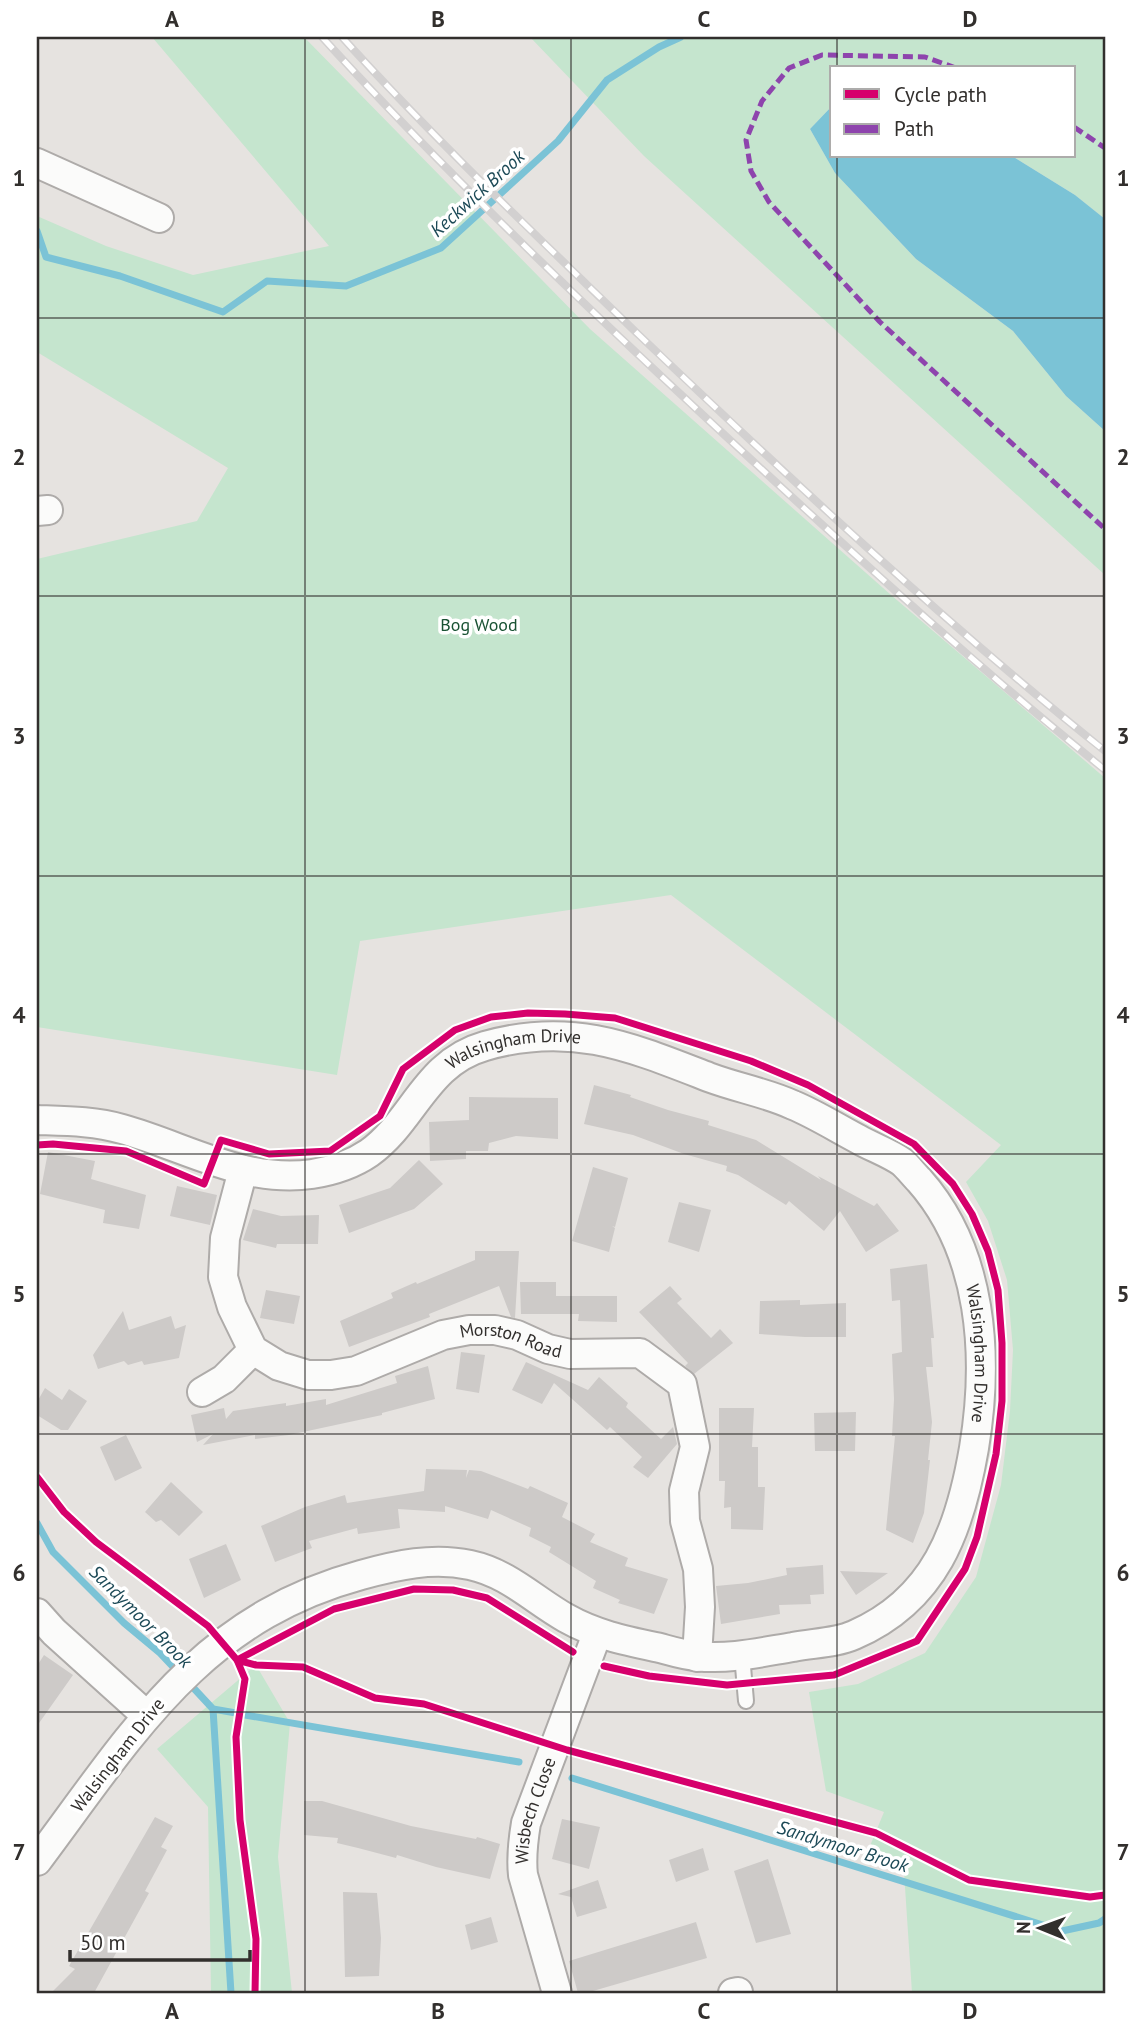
<svg xmlns="http://www.w3.org/2000/svg" width="1142" height="2030" viewBox="0 0 1142 2030" font-family="'PT Sans',sans-serif">
	<style>
		.green { fill: #c5e5ce }
		.water { fill: #7bc3d6 }
		.lines { fill: none; stroke-linecap: round; stroke-linejoin: round }
		.stream { stroke: #7bc3d6; stroke-width: 7 }
		.building { fill: #cdcac8 }
		.service-casing { stroke: #aeaba9; stroke-width: 18 }
		.minor-casing { stroke: #aeaba9; stroke-width: 32 }
		.service { stroke: #fbfbfa; stroke-width: 14 }
		.minor { stroke: #fbfbfa; stroke-width: 28 }
		.rail-casing { stroke: #d2d0d0; stroke-width: 8 }
		.rail { stroke: #fff; stroke-width: 5; stroke-dasharray: 16; stroke-linecap: butt }
		.quiet { stroke: #8e44ad; stroke-width: 5; stroke-dasharray: 10 5; stroke-linecap: butt }
		.cycleway-casing { stroke: #fff; stroke-width: 11 }
		.cycleway { stroke: #d6006c; stroke-width: 7 }
		.grid { fill: none; stroke: #322f2d; stroke-width: 2; stroke-opacity: 0.55 }
		.labels { text-anchor: middle; stroke-width: 7; stroke-linejoin: round; paint-order: stroke }
		.park-label { font-size: 18px; fill: #195233; stroke: #fff }
		.street-label { font-size: 18px; fill: #322f2d; stroke: #fff }
		.water-label { font-size: 19px; font-style: italic; fill: #1d4a57; stroke: #fff }
		.neatline { fill: none; stroke: #322f2d; stroke-width: 2.5 }
		.grid-label { font-size: 23px; text-anchor: middle; font-weight: bold; fill: #322f2d }
	</style>
	<rect width="100%" height="100%" fill="#e6e3e0"/>
	<path class="green" d="M152 37H304L590 329 891 595 1105 778V1993H912L904 1872 865 1858 884 1812 826 1791 809 1692 858 1684 925 1653 976 1577 1001 1485 1010 1411 1013 1350 1007 1280 988 1221 966 1182 1001 1145 671 895 360 941 337 1075 37 1027V559L197 521 228 468 37 352V216L106 246 193 275 329 246Z
		M530 37H1105V219L1075 195 1012 156H1074V68H832V106L810 129 835 173 916 259 1013 331 1066 396 1105 431V575L644 156Z
		M256 1665 290 1723 278 1857 292 1993H211L208 1807 157 1749Z"/>
	<path class="water" d="M832 106V156H1012L1075 195 1105 219V431L1066 396 1013 331 916 259 835 173 810 129Z"/>
	<g class="lines">
		<path class="stream" d="M37 231 46 257 120 276 223 312 267 281 346 286 441 248 558 141 607 80 659 47 681 37
			M37 1523 53 1552 124 1623 160 1653 178 1672
			M187 1681 213 1709 236 1713
			M213 1709 231 1993
			M245 1715 519 1762
			M572 1778 1062 1931 1099 1923 1105 1919"/>
	</g>
	<path class="building" d="M594 1085 631 1095 630 1097 668 1110 709 1121 708 1125 756 1140 821 1180 818 1176 874 1206 877 1203 899 1231 866 1252 840 1211 824 1231 789 1201 786 1205 738 1175 726 1171 727 1166 684 1154 633 1135 584 1124Z
		M469 1097 558 1098V1139L516 1136 489 1143 488 1151H466V1159L430 1161 429 1122 469 1120Z
		M48 1152 95 1161 91 1179 146 1195 139 1229 103 1223 105 1210 40 1194Z
		M419 1160 443 1184 414 1209 349 1233 339 1205 390 1188Z
		M593 1167 628 1178 615 1227 612 1226 615 1228 609 1252 572 1241Z
		M177 1186 217 1195 210 1225 170 1216Z
		M679 1202 711 1210 699 1252 668 1242Z
		M253 1209 281 1216 319 1215 318 1244H277L276 1248 243 1240Z
		M475 1251H519L515 1318 511 1317 499 1286 429 1314 430 1317 349 1347 340 1321 393 1298 391 1293 416 1282 417 1284 475 1260Z
		M927 1264 934 1338H931L933 1367H926L932 1422 928 1460H930L924 1513 913 1543 886 1530 895 1436H892L894 1399 892 1354 902 1352 900 1300 892 1301 890 1269Z
		M520 1282H556V1296H617V1322L578 1321 579 1314H521Z
		M670 1286 682 1299 677 1303 711 1338 720 1329 733 1343 694 1374 685 1366 688 1363 639 1312Z
		M266 1290 300 1296 294 1324 260 1318Z
		M800 1300V1305L846 1303V1337H805L759 1334 760 1301Z
		M123 1311 129 1330 171 1316 175 1329 186 1325 179 1358 144 1365 142 1361 128 1365 124 1361 98 1369 93 1355Z
		M461 1352 485 1355 479 1393 456 1389Z
		M526 1362 588 1390 599 1377 628 1403 626 1407 661 1439 673 1427 677 1444 648 1478 633 1467 642 1457 610 1427 607 1430 554 1383 542 1404 512 1390Z
		M428 1366 435 1399 382 1413V1415L289 1435 255 1439V1435L203 1445 213 1434 197 1442 191 1415 224 1408 226 1419 233 1411 286 1403V1406L326 1399V1405L397 1383 395 1376Z
		M45 1388 62 1400 69 1389 87 1401 68 1430H61L37 1415V1402Z
		M719 1408H754L752 1447H758V1487H765L763 1530 731 1529V1507L724 1508 725 1481H719Z
		M856 1412 855 1451H815L814 1413Z
		M126 1435 142 1468 115 1481 100 1447Z
		M426 1469 467 1470 466 1478 469 1470 481 1471 528 1489 530 1486 568 1503 562 1517 595 1534 590 1542 628 1558 625 1566 668 1579 654 1614 618 1603 620 1600 593 1588 596 1581 549 1552 551 1547 529 1536 531 1528 491 1510 488 1519 445 1506V1512L398 1509 400 1528 358 1534 357 1528 309 1541 312 1548 275 1562 261 1526 305 1507 345 1495 347 1503 424 1491Z
		M171 1482 203 1512 179 1536 161 1520 156 1522 145 1512Z
		M226 1544 241 1580 204 1598 189 1559Z
		M823 1565 824 1594 810 1595 811 1604 779 1605 780 1614 721 1624 716 1586 748 1583 787 1575 786 1568Z
		M840 1571 888 1573 856 1595Z
		M44 1655 73 1675 37 1726V1666Z
		M304 1801H322L411 1826 476 1839 477 1837 500 1844 490 1879 436 1867 397 1855 396 1858 358 1848 337 1843 338 1838 304 1835Z
		M155 1817 173 1826 161 1847 167 1850 145 1891 149 1893 94 1993H51L75 1969 69 1966Z
		M562 1819 600 1827 589 1869 552 1859Z
		M703 1848 709 1870 676 1882 669 1860Z
		M768 1859 791 1934 756 1943 734 1871Z
		M598 1880 607 1908 577 1917 571 1897 558 1894Z
		M343 1892 377 1893 381 1938 379 1976 345 1977Z
		M491 1917 498 1942 471 1950 465 1925Z
		M696 1922 707 1958 586 1993H578L569 1961Z"/>
	<g class="lines">
		<g class="service-casing">
			<path id="service" d="M742 1655 746 1701"/>
		</g>
		<g class="minor-casing">
			<g id="minor">
				<path d="M37 163 159 218"/>
				<path d="M37 511 48 510"/>
				<path id="s1" d="M37 1120C66 1121 94 1121 122 1129 184 1146 245 1184 312 1174 331 1171 353 1164 369 1153 414 1121 425 1063 485 1046 572 1021 631 1047 711 1078 738 1088 767 1093 793 1105 815 1114 837 1128 858 1139 872 1147 889 1153 902 1162 907 1166 914 1175 919 1180 983 1252 989 1357 974 1448 960 1530 935 1600 854 1635 836 1643 813 1643 793 1647 762 1652 728 1660 696 1656 684 1655 671 1651 660 1648 627 1641 596 1635 566 1618 534 1600 508 1573 470 1565 433 1557 397 1565 361 1575 199 1619 132 1734 37 1861"/>
				<path id="s2" d="M243 1170 225 1238 223 1277 232 1307 253 1350 279 1366 308 1375H331L356 1371 443 1335 469 1330H495L517 1335 548 1349 570 1354 640 1353 682 1384 695 1447 684 1491 685 1521 698 1569 700 1607 697 1657"/>
				<path d="M202 1392 224 1379 253 1350"/>
				<path d="M37 1613 54 1632 146 1715"/>
				<path id="s3" d="M557 1993 523 1875C521 1857 523 1841 526 1823L597 1634"/>
				<path d="M733 1993 738 1992"/>
			</g>
		</g>
		<use href="#service" class="service"/>
		<use href="#minor" class="minor"/>
		<g class="rail-casing">
			<path id="rail" d="M322 37C459 187 607 327 756 464 870 569 985 673 1105 770
				M342 37C436 141 539 238 640 336 789 478 945 623 1105 751"/>
		</g>
		<use href="#rail" class="rail"/>
		<path class="quiet" d="M956 68 925 57 822 55 789 68 762 101 746 140 751 171 769 202 880 322 1105 529
			M1074 127 1105 148"/>
		<g class="cycleway-casing">
			<path id="cycleway" d="M37 1145 53 1144 126 1151 204 1184 221 1140 269 1154 330 1151 380 1116 403 1069 455 1030 491 1017 528 1013 565 1014 615 1018 751 1061 808 1085 914 1144 953 1184 972 1214 988 1251 998 1290 1002 1343V1401L996 1454 977 1537 965 1569 917 1641 834 1675 727 1685 649 1676 604 1666
				M37 1477 64 1512 96 1542 208 1626 237 1660 245 1679 236 1737 240 1820 256 1939 255 1993
				M237 1660 256 1665 303 1667 375 1698 424 1704 567 1750 876 1833 969 1880 1090 1897 1105 1895
				M237 1660 334 1609 414 1589 453 1590 487 1598 573 1652"/>
		</g>
		<use href="#cycleway" class="cycleway"/>
	</g>
	<path class="grid" d="M305 37V1993M571 37V1993M837 37V68M837 156V1993M37 318H1105M37 596H1105M37 876H1105M37 1154H1105M37 1434H1105M37 1712H1105"/>
	<g class="labels">
		<g class="park-label">
			<text x="479" y="631">Bog Wood</text>
		</g>
		<g class="street-label">
			<text dy="6" stroke="none"><textPath href="#s1" startOffset="532">Walsingham Drive</textPath></text>
			<text dy="6" stroke="none"><textPath href="#s2" startOffset="462">Morston Road</textPath></text>
			<text dy="6" stroke="none"><textPath href="#s1" startOffset="1160">Walsingham Drive</textPath></text>
			<text transform="translate(118 1755) rotate(-52)" y="6">Walsingham Drive</text>
			<text dy="6" stroke="none"><textPath href="#s3" startOffset="189">Wisbech Close</textPath></text>
		</g>
		<g class="water-label">
			<text transform="translate(477 193) rotate(-42)" y="7">Keckwick Brook</text>
			<text transform="translate(141 1616) rotate(45)" y="7">Sandymoor Brook</text>
			<text transform="translate(843 1846) rotate(17)" y="7">Sandymoor Brook</text>
		</g>
	</g>
	<rect width="1142" height="2030" fill="none" stroke="#ffffff" stroke-width="77"/>
	<rect x="830" y="66" width="245" height="91" fill="#ffffff" stroke="#adacab" stroke-width="2"/>
	<rect x="844" y="89" width="35" height="10" fill="#d6006c" stroke="#adacab" stroke-width="2"/>
	<text x="894" y="102" font-size="21" fill="#322f2d">Cycle path</text>
	<rect x="844" y="124" width="35" height="10" fill="#8e44ad" stroke="#adacab" stroke-width="2"/>
	<text x="894" y="136" font-size="21" fill="#322f2d">Path</text>
	<g transform="translate(1040 1928) rotate(271)" stroke="#ffffff" stroke-width="5" paint-order="stroke">
	<path d="M0-5L12 26L0 18L-12 26Z" fill="#322f2d"/>
	<text y="-10" font-size="19" font-weight="bold" text-anchor="middle" fill="#322f2d">N</text>
	</g>
	<path d="M70 1950v10h180v-10" fill="none" stroke="#322f2d" stroke-width="3.5"/>
	<text x="80" y="1950" font-size="21" fill="#322f2d" stroke="#ffffff" stroke-width="5" paint-order="stroke">50 m</text>
	<rect x="38" y="38" width="1066" height="1954" class="neatline"/>
	<g class="grid-label">
		<text x="172" y="27">A</text>
		<text x="438" y="27">B</text>
		<text x="704" y="27">C</text>
		<text x="970" y="27">D</text>
		<text x="19" y="186">1</text>
		<text x="1123" y="186">1</text>
		<text x="19" y="465">2</text>
		<text x="1123" y="465">2</text>
		<text x="19" y="744">3</text>
		<text x="1123" y="744">3</text>
		<text x="19" y="1023">4</text>
		<text x="1123" y="1023">4</text>
		<text x="19" y="1302">5</text>
		<text x="1123" y="1302">5</text>
		<text x="19" y="1581">6</text>
		<text x="1123" y="1581">6</text>
		<text x="19" y="1860">7</text>
		<text x="1123" y="1860">7</text>
		<text x="172" y="2019">A</text>
		<text x="438" y="2019">B</text>
		<text x="704" y="2019">C</text>
		<text x="970" y="2019">D</text>
	</g>
</svg>
